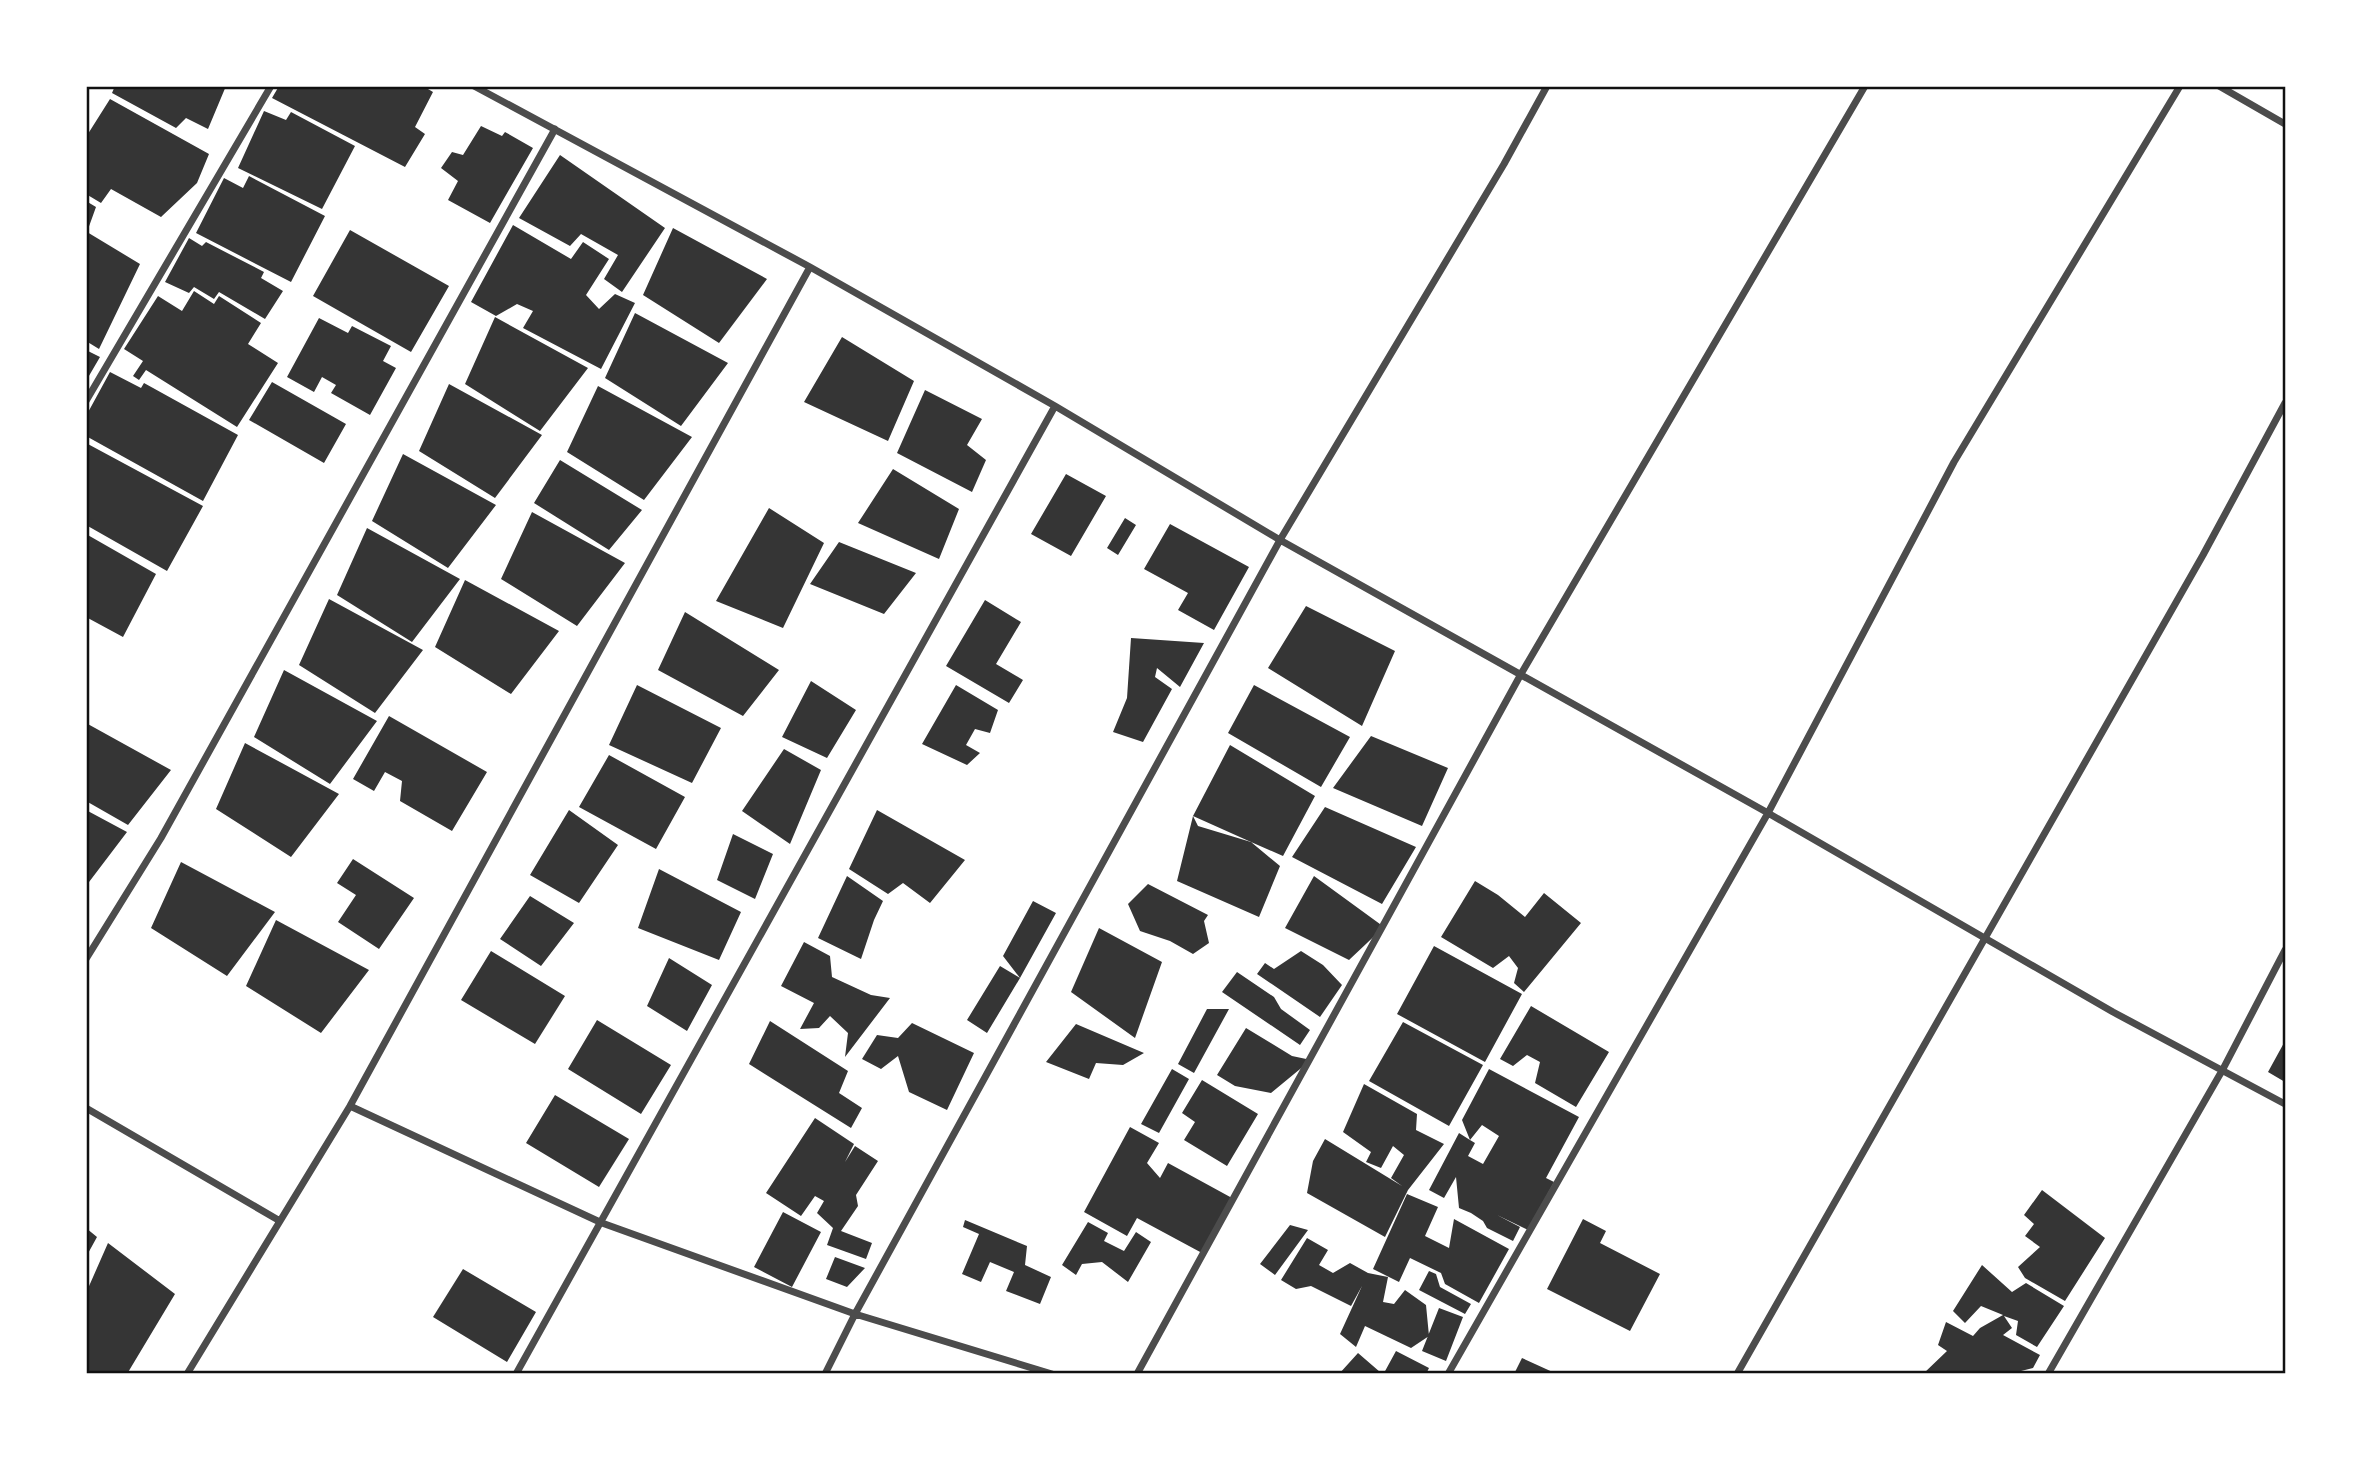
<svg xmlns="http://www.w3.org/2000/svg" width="2371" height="1460" viewBox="0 0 2371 1460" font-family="'PT Sans',sans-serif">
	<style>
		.building { fill: #353535 }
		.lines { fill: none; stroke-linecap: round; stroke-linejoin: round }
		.minor { stroke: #4c4c4c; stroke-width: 7 }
		.neatline { fill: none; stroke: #111; stroke-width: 2.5 }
	</style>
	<rect width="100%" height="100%" fill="#fff"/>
	<path class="building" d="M115 86H226L208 129 186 118 176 128 112 93Z
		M279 86H423L433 92 415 127 425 134 405 167 272 98Z
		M110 99 209 154 197 183 161 217 111 189 101 203 86 194V137Z
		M264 111 286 120 291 112 355 146 322 209 238 168Z
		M481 126 502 136 505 132 533 148 490 223 448 200 458 181 441 168 452 152 463 155Z
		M560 155 665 228 622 292 604 279 618 255 581 234 570 246 519 218Z
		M249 176 325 216 291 282 196 233 224 178 243 188Z
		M86 201 96 207 87 232 140 264 99 349 86 341Z
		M513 225 571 259 583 242 609 259 586 295 599 309 615 294 635 303 601 369 523 328 533 311 517 304 496 316 471 302Z
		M673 228 767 279 719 343 643 295Z
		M350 230 449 286 411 352 313 296Z
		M189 238 202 246 206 242 264 272 261 278 283 291 265 319 219 292 214 299 194 287 189 293 165 282Z
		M194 291 214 304 219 296 261 323 248 344 278 363 237 427 146 370 139 380 133 376 143 361 124 349 158 296 182 311Z
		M635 313 728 363 681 426 605 378Z
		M495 317 588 368 540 431 465 384Z
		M319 318 348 333 352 326 391 346 383 361 396 368 370 415 331 393 336 385 322 377 314 392 287 377Z
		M842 337 914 381 888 441 804 402Z
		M86 350 100 357 86 381Z
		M110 372 141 388 144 383 238 435 203 501 86 436V416Z
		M272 382 346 424 324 463 249 420Z
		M449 384 542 435 495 498 419 451Z
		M598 386 692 437 644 500 567 452Z
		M925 390 982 419 967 445 986 460 972 492 897 453Z
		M86 443 203 506 167 571 86 525Z
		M403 454 496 505 448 568 372 521Z
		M560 460 642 510 609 550 534 503Z
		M893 469 959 509 939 559 858 523Z
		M1066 474 1106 496 1071 556 1031 534Z
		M769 508 824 543 783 628 716 601Z
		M532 512 625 563 577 626 501 579Z
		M1125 518 1136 525 1118 555 1107 548Z
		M1170 524 1249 567 1214 630 1178 610 1188 593 1144 569Z
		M367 528 460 579 412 642 337 595Z
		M86 534 156 574 123 637 86 617Z
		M839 542 916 573 884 614 810 584Z
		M465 580 559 631 511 694 435 647Z
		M329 599 423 650 375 713 299 665Z
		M985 600 1021 622 996 664 1023 680 1009 703 946 666Z
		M1306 606 1395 651 1362 726 1268 668Z
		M685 612 779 670 743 716 658 670Z
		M1131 638 1204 643 1180 687 1157 668 1155 677 1172 689 1143 742 1113 732 1127 698Z
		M284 670 377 721 330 784 254 737Z
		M811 681 856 710 827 758 782 737Z
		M637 685 721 728 692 783 609 745Z
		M956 685 998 710 990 733 975 729 966 745 980 753 967 765 922 744Z
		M1254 685 1350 737 1321 787 1228 733Z
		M389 716 487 772 452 831 400 801 402 781 385 772 374 791 353 779Z
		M86 723 171 770 128 825 86 801Z
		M1371 736 1448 768 1422 826 1333 788Z
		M245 743 339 794 291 857 216 809Z
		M1230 745 1315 796 1283 856 1251 842 1280 866 1259 917 1177 881 1193 816 1198 826 1251 842 1193 816Z
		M784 749 821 770 790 844 742 811Z
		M609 755 685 797 656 849 579 807Z
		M1325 807 1416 847 1382 904 1292 857Z
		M86 810 127 832 86 886Z
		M569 810 618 845 579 903 530 875Z
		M877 810 965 860 930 903 903 883 888 894 849 869Z
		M733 834 773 854 755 899 717 880Z
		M353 859 414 898 379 949 338 922 356 895 337 883Z
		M181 862 275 912 227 976 151 928Z
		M659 869 741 912 719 960 638 928Z
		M847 876 883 901 874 920 861 959 818 938Z
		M1314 876 1384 927 1349 960 1285 928Z
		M1475 881 1498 895 1525 917 1544 893 1581 923 1524 992 1514 983 1518 968 1509 956 1493 968 1441 937Z
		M1148 884 1208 915 1204 921 1209 943 1193 954 1170 941 1140 931 1128 904Z
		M530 896 574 923 541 966 500 939Z
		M1033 901 1056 913 1020 978 1003 956Z
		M276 920 369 970 321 1033 246 986Z
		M1099 928 1162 962 1135 1038 1071 992Z
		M804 942 830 956 832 977 871 995 890 998 845 1057 848 1033 830 1016 819 1028 800 1029 814 1003 781 986Z
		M1434 946 1522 994 1485 1062 1397 1014Z
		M491 951 565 996 535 1044 461 1000Z
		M1301 951 1323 965 1342 985 1320 1017 1257 974 1265 963 1274 969Z
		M669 958 712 985 687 1031 647 1006Z
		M1000 966 1020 978 987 1033 967 1020Z
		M1237 972 1274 997 1281 1009 1310 1030 1300 1045 1222 992Z
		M1531 1006 1609 1052 1576 1107 1535 1083 1540 1062 1527 1055 1513 1066 1500 1059Z
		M1207 1009H1229L1194 1073 1178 1064Z
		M597 1020 671 1065 641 1114 568 1069Z
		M770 1021 848 1071 839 1093 862 1108 851 1128 749 1064Z
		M1403 1022 1483 1065 1449 1126 1369 1081Z
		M912 1023 974 1053 947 1110 909 1092 898 1056 881 1069 862 1059 877 1035 898 1038Z
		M1076 1024 1144 1053 1123 1065 1096 1063 1089 1079 1046 1062Z
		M1246 1028 1292 1056 1311 1060 1271 1093 1235 1086 1217 1075Z
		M2285 1041V1082L2268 1072Z
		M1172 1069 1189 1079 1159 1133 1141 1124Z
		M1489 1069 1579 1117 1546 1178 1554 1182 1528 1230 1497 1215 1520 1227 1513 1241 1487 1228 1483 1221 1471 1213 1459 1208 1456 1177 1444 1198 1429 1190 1459 1133 1470 1140 1475 1143 1468 1156 1483 1164 1499 1136 1482 1125 1470 1140 1462 1120Z
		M1202 1080 1258 1114 1227 1166 1184 1140 1195 1122 1182 1113Z
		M1364 1084 1417 1114 1416 1130 1444 1144 1408 1190 1385 1237 1307 1193 1313 1161 1325 1139 1402 1186 1391 1178 1404 1155 1393 1146 1381 1168 1366 1162 1371 1152 1343 1132Z
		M555 1095 629 1139 599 1187 526 1143Z
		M815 1118 854 1144 845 1162 855 1146 878 1161 856 1195 858 1206 841 1231 872 1243 866 1259 827 1245 833 1228 817 1213 824 1201 815 1196 801 1216 766 1193Z
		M1130 1127 1159 1143 1147 1163 1160 1178 1168 1163 1232 1198 1202 1253 1137 1218 1127 1236 1084 1212Z
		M2042 1190 2105 1238 2065 1301 2025 1278 2018 1267 2040 1247 2025 1236 2034 1224 2024 1215Z
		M1407 1194 1438 1207 1425 1236 1449 1248 1454 1219 1509 1249 1479 1303 1445 1284 1441 1273 1410 1258 1399 1282 1373 1269Z
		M783 1212 821 1232 792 1287 754 1267Z
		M1583 1219 1606 1231 1600 1243 1660 1274 1630 1331 1547 1289Z
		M965 1220 1027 1246 1025 1265 1051 1277 1040 1304 1006 1291 1014 1272 990 1262 981 1282 962 1274 979 1234 963 1227Z
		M1088 1222 1108 1233 1104 1241 1124 1251 1136 1232 1151 1242 1128 1282 1102 1262 1082 1264 1076 1275 1062 1265Z
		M1290 1225 1308 1230 1275 1275 1260 1264Z
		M86 1228 97 1237 86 1257Z
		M1307 1238 1328 1250 1319 1265 1333 1273 1350 1263 1368 1273 1388 1277 1383 1302 1394 1304 1405 1290 1426 1305 1429 1336 1411 1348 1365 1326 1356 1347 1340 1334 1362 1286 1351 1306 1311 1286 1296 1289 1281 1280Z
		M108 1243 175 1294 127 1374H86V1293Z
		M835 1257 865 1268 847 1287 826 1279Z
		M1982 1265 2012 1292 2026 1283 2064 1306 2037 1347 2016 1335 2018 1321 2004 1316 2012 1328 2003 1335 2040 1355 2033 1368 2021 1371 2019 1374H1923L1947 1351 1938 1345 1946 1322 1973 1336 1980 1328 2003 1315 1981 1306 1965 1323 1953 1311Z
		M463 1269 536 1312 507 1362 433 1317Z
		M1429 1271 1436 1274 1440 1287 1471 1304 1465 1314 1419 1290Z
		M1439 1308 1463 1317 1446 1361 1422 1351Z
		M1396 1351 1429 1368 1426 1374 1384 1373Z
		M1358 1353 1380 1372 1378 1374H1339Z
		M1522 1358 1557 1374H1514Z"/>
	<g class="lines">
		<path class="minor" d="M474 86 810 267 1055 406 1280 540 1768 813 2113 1012 2285 1104
			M2219 86 2285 124
			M86 401 271 86
			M86 959 161 838 555 129
			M350 1106 602 1223 855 1314 1052 1374
			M86 1108 280 1221
			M187 1374 350 1106 810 267
			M516 1374 1055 406
			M825 1374 855 1314 1280 540 1504 164 1547 86
			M1137 1374 1521 674 1865 86
			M1448 1374 1768 813 1954 462 2180 86
			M1737 1374 2203 555 2285 403
			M2048 1374 2223 1069 2285 950"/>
	</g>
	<rect width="2371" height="1460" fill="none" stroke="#ffffff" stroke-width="175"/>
	<rect x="88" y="88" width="2196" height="1284" class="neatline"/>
</svg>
